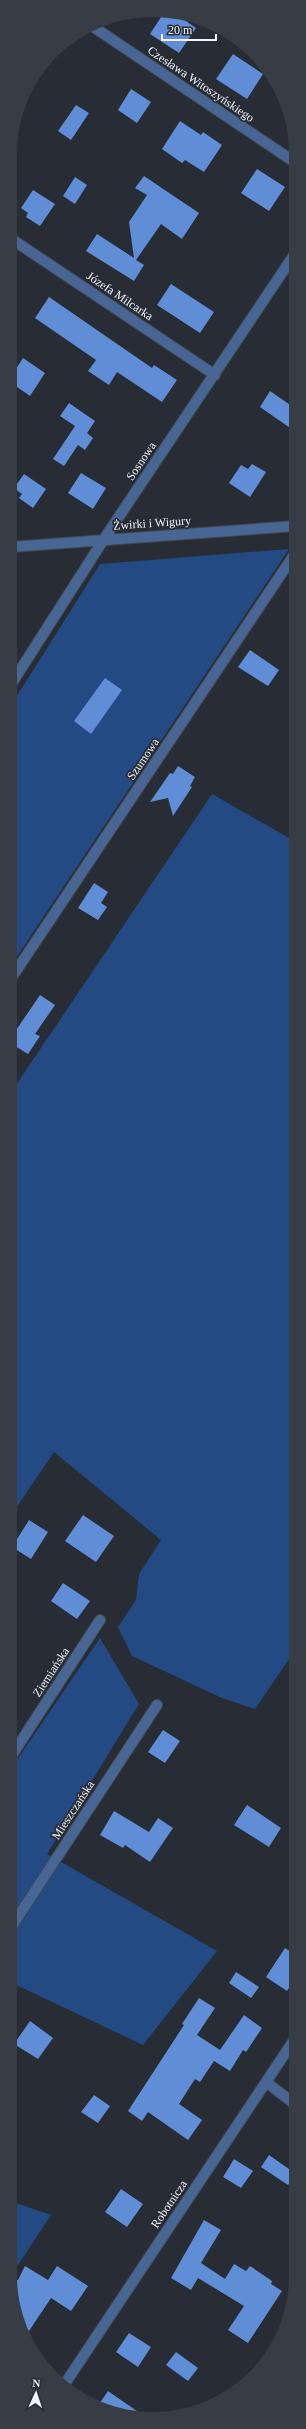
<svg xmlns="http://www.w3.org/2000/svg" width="306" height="2429" viewBox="0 0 306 2429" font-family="'Times New Roman',serif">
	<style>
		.green { fill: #244a84 }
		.building { fill: #5f8ed7 }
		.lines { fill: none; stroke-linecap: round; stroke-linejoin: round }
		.minor-casing { stroke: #434851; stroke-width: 12 }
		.minor { stroke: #486694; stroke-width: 10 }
		.labels { text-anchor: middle; stroke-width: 3.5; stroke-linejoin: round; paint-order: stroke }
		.street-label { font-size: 12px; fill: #f1f5fa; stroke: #272c35 }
	</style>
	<rect width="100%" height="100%" fill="#272c35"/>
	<path class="green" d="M289 549 10 967V707L100 564Z
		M212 794 296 842V1649L255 1709 222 1698 132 1656 118 1627 136 1600 139 1574 161 1540 54 1452 10 1517V1094Z
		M100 1638 139 1704 47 1854 217 1951 143 2045 10 1982V1770Z
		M10 2201 51 2215 10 2277Z"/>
	<path class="building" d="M165 11 176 14 196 28 179 53 150 34Z
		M233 54 263 74 247 99 216 79Z
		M131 89 151 102 137 123 118 110Z
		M76 105 89 113 71 140 58 131Z
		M180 121 201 135 203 132 222 145 204 172 185 160 182 163 162 149Z
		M257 169 285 187 269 211 241 193Z
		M144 176 199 213 182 239 161 224 136 260 144 265 134 281 86 251 97 234 134 258 129 222 147 195 135 188Z
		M75 177 87 185 75 204 63 196Z
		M33 190 55 204 40 226 26 217 28 213 21 208Z
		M171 284 214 312 200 333 157 305Z
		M49 297 152 368 154 365 177 380 162 402 117 372 109 385 88 371 96 360 35 318Z
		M23 358 45 373 30 396 10 382V378Z
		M270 391 296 409V432L260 407Z
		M69 403 95 421 87 433 93 438 85 450 78 445 64 466 53 459 75 426 60 416Z
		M252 464 266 472 250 497 229 483 241 465 248 469Z
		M81 473 106 488 93 509 68 493Z
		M24 474 46 489 33 508 19 498 22 494 14 488Z
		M250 650 279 670 268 686 238 667Z
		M105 678 122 690 91 734 74 721Z
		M178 766 195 777 190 786 192 787 173 816 168 798 150 802 170 773 173 774Z
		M94 883 108 892 101 903 107 907 98 920 78 908Z
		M40 995 55 1005 35 1034 40 1036 28 1054 10 1043V1039Z
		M83 1515 114 1536 96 1562 65 1541Z
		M29 1520 48 1532 31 1559 12 1547Z
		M63 1583 90 1601 77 1619 51 1601Z
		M163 1730 180 1741 165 1763 148 1752Z
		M247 1805 281 1828 269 1847 234 1825Z
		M114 1811 149 1832 158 1818 173 1828 150 1862 125 1845 123 1848 100 1835Z
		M285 1948 296 1955V1977L287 1991 266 1977Z
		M236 1972 259 1987 251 1998 229 1983Z
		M199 1998 215 2008 197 2035 220 2050 244 2015 262 2028 246 2052 243 2050 230 2071 214 2061 200 2082 195 2079 179 2104 202 2120 188 2140 148 2112 142 2121 128 2111 184 2025 182 2024Z
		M30 2021 53 2038 38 2059 14 2044Z
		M94 2095 110 2106 98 2123 81 2112Z
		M269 2155 296 2174 288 2185 261 2167Z
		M234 2159 253 2171 241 2188 223 2177Z
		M121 2189 143 2204 127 2227 105 2212Z
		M204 2220 221 2230 201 2263 225 2279 234 2264 246 2271 250 2266 272 2281 271 2284 282 2291 248 2343 228 2330 244 2306 198 2278 191 2290 171 2278Z
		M25 2266 48 2280 57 2266 88 2286 71 2311 51 2298 25 2337 21 2331 11 2280H18Z
		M129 2333 151 2347 138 2367 116 2352Z
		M176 2352 198 2368 188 2381 166 2365Z
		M108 2391 147 2418 97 2407Z"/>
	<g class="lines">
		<g class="minor-casing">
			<path id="minor" d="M92 26 296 163
				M10 238 215 375
				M10 547 296 526
				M10 686 104 539 296 252
				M10 980 296 552
				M10 1758 100 1620
				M10 1929 157 1705
				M266 2082 296 2105
				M64 2385 296 2037"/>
		</g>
		<use href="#minor" class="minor"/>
	</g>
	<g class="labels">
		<g class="street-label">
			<text transform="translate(201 84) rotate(34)" y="4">Czesława Witoszyńskiego</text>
			<text transform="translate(120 296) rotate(34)" y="4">Józefa Milcarka</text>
			<text transform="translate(141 461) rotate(-56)" y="4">Sosnowa</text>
			<text transform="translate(152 523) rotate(-4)" y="4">Żwirki i Wigury</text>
			<text transform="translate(143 759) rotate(-56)" y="4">Szumowa</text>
			<text transform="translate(51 1672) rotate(-57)" y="4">Ziemiańska</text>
			<text transform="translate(73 1810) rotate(-57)" y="4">Mieszczańska</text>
			<text transform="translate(169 2204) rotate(-56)" y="4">Robotnicza</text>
		</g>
	</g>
	<path d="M0 0H306V2429H0ZM153 17H153A136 136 0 0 1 289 153V2276A136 136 0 0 1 153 2412H153A136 136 0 0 1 17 2276V153A136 136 0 0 1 153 17Z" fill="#373c45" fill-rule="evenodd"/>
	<g transform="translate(36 2393) rotate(3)" stroke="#272c35" stroke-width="3" paint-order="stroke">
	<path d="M0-3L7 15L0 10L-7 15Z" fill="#f1f5fa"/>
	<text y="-6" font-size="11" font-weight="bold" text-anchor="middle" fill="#f1f5fa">N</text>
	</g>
	<path d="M162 34v6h54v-6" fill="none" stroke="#f1f5fa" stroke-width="2"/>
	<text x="168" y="34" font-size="12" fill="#f1f5fa" stroke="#272c35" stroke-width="3" paint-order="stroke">20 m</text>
</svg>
